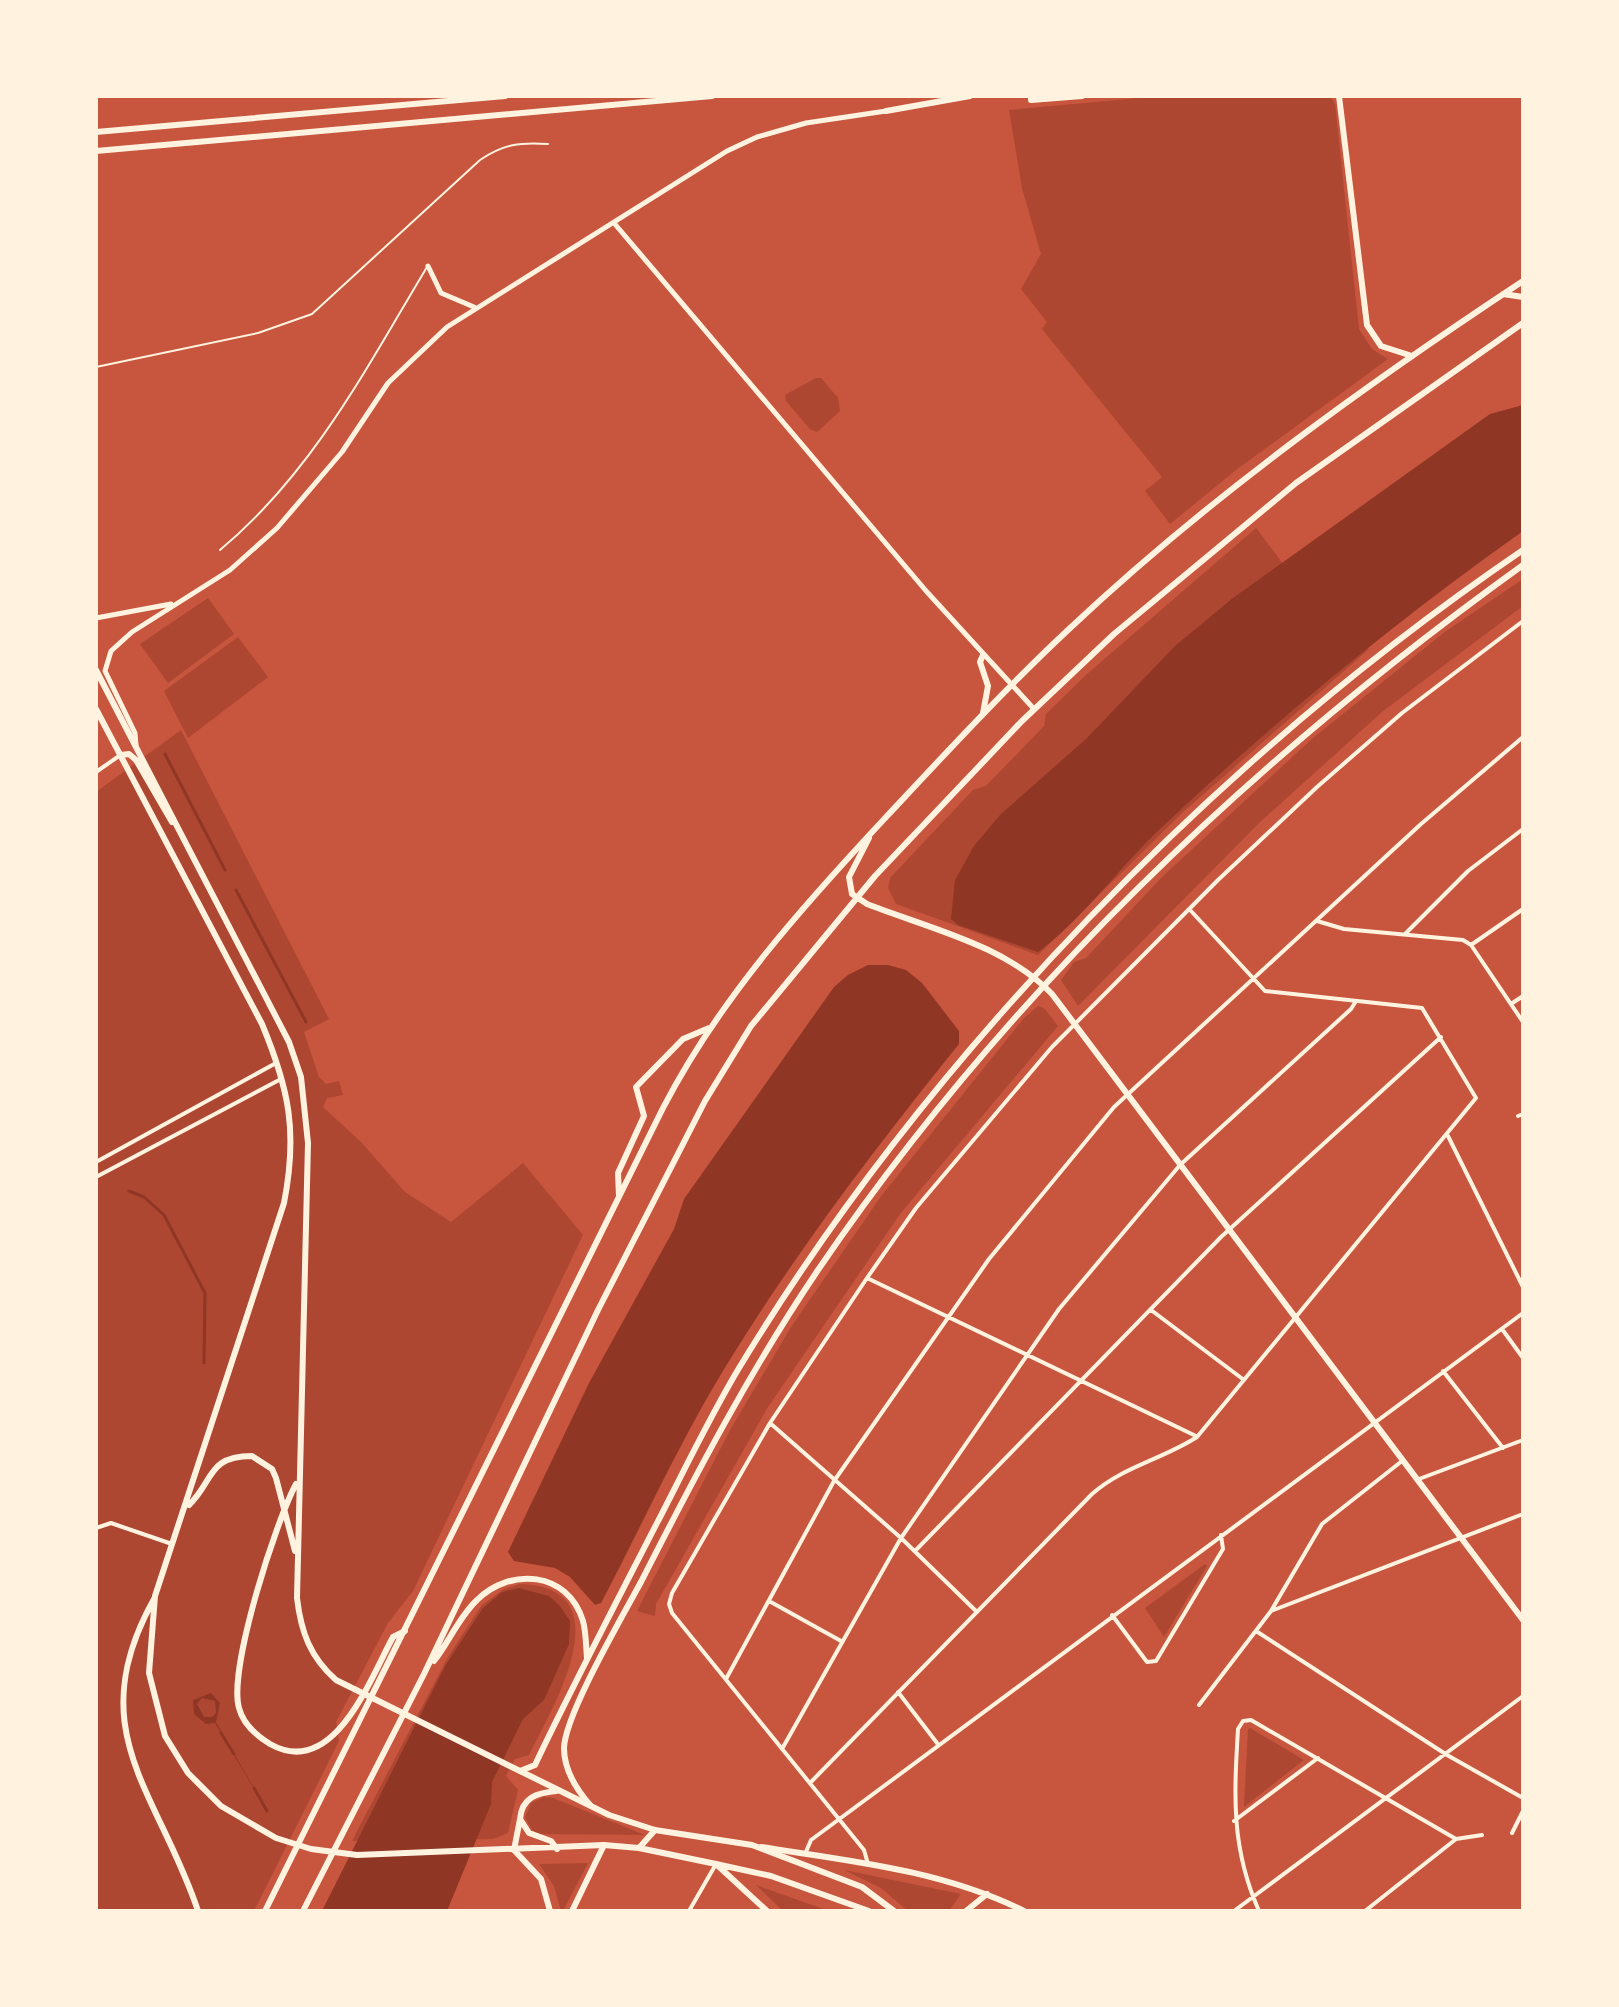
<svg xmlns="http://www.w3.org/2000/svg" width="1619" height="2007" viewBox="0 0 1619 2007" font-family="Quicksand,sans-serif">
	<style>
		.green { fill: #ae4732 }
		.water { fill: #8f3625; fill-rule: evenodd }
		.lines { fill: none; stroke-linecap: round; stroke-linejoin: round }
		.stream { stroke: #8f3625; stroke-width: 3 }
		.service { stroke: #fff3e0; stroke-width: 2 }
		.minor { stroke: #fff3e0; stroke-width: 4 }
		.secondary { stroke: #fff3e0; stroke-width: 5 }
		.primary { stroke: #fff3e0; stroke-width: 6 }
		.trunk { stroke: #fff3e0; stroke-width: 6 }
	</style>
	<rect width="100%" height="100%" fill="#c8553d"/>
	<path class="green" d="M1161 96H1330L1335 104 1359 329 1372 349 1388 359 1236 470 1170 524 1145 491 1162 477 1042 329 1047 322 1021 289 1041 254 1022 188 1009 110Z
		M816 378H821L838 398 840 411 817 432 810 429 786 401 785 395Z
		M1256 528 1287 569 1297 561 1369 649 1182 813 1038 955 896 904 888 888 890 878 973 790 986 786 1044 726 1046 714 1087 674Z
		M1523 579V606L1382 712 1258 824 1078 1006 1061 980 1074 962 1086 958 1162 877 1313 738 1446 631Z
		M208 598 234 634 168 683 140 644Z
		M238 637 268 677 188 738 164 691Z
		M181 730 329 1019 304 1032 319 1077 326 1084 339 1081 343 1095 327 1098 323 1107 361 1142 405 1192 451 1222 523 1163 583 1235 413 1591 388 1623 336 1722 339 1741 254 1911H96V792Z
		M1038 1006 1044 1008 1058 1026 900 1214 768 1407 656 1604 655 1616 637 1611 730 1430 791 1327 882 1195 1024 1018Z
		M1205 1564 1207 1566 1164 1637 1145 1608Z
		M520 1584C625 1587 553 1707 529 1755L515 1759 506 1776 518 1790 508 1833 493 1839 352 1841 448 1657 482 1605 504 1589Z
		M1250 1728 1304 1760 1244 1807 1248 1729Z
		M544 1797 553 1798 645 1835 539 1834 532 1830 525 1817 531 1803Z
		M588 1863 563 1911H561L554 1886 539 1864Z
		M844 1870 961 1894 949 1911H908L881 1888Z
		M756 1885 829 1911H783Z"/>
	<path class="water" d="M1523 405V531C1396 621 1275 721 1162 827 1122 864 1080 922 1038 952L958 925 951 919 955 880 974 846 1000 815 1087 738 1175 646 1233 598 1490 414Z
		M868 965H888L906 970 922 983 959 1031V1044C871 1153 786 1265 714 1386 673 1456 639 1531 601 1603L595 1605 570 1577 555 1568 514 1561 508 1552 589 1383 674 1229 684 1199 834 987 848 975Z
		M519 1588 549 1596 560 1606 570 1621 569 1644 544 1700 523 1719 492 1782 491 1804 447 1911H322L445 1666 483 1608 502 1592Z
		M211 1693 220 1703 216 1722 267 1811 215 1723 206 1724 194 1714 193 1700ZM202 1698 215 1701 216 1713 212 1717H204L197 1704Z"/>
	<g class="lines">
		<path class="stream" d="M165 754 225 870
			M236 890 306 1022
			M129 1191 144 1197 164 1215 205 1293 204 1363
			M221 1733 234 1754
			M254 1788 267 1811"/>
		<path class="service" d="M96 367 258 333 312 314 480 160C504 144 520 142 548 144
			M220 550C312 473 366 369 427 267"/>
		<path class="minor" d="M96 772 119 756
			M1317 921 1344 929 1463 940 1471 945 1523 1022
			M1406 933 1468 871 1523 829
			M1471 945 1523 909
			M1511 1004 1523 996
			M1518 1116 1523 1114
			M1448 1136 1523 1287
			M96 1162 276 1063
			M96 1177 281 1079
			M867 1278 1196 1436
			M1151 1310 1244 1380
			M1502 1329 1523 1358
			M1443 1371 1503 1448
			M770 1423 901 1538 977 1612
			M1419 1479 1523 1440
			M96 1528 111 1523 172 1544
			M915 1551 1221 1237 1441 1037
			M769 1601 841 1641
			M1271 1611 1523 1514
			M1112 1615 1147 1662 1156 1661 1223 1549 1221 1535
			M1256 1631 1447 1755 1523 1798
			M726 1679 834 1481 989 1259 1114 1107 1421 824 1523 737
			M898 1692 937 1743
			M1199 1705 1271 1611 1322 1524 1402 1461
			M782 1749 901 1538 1059 1309 1180 1165 1351 1009 1356 1001
			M810 1783 1092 1494C1122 1467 1163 1459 1197 1437L1476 1098 1422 1008 1265 991 1191 911
			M1234 1821 1318 1758
			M1512 1833 1523 1811
			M805 1854 811 1840 1523 1313
			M868 1864 864 1850 672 1613 669 1604 672 1593 770 1423 867 1278 916 1208 1052 1047 1218 880 1317 787 1402 713 1523 621
			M689 1911 716 1864
			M1234 1911 1523 1696
			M1259 1911C1231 1848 1234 1796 1238 1729L1243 1721 1251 1720 1456 1839
			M1365 1911 1456 1839 1482 1835"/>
		<path class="secondary" d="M614 223 927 592 1034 709
			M428 266 441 293 474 307
			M96 618 171 604
			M136 745 135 733 105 671 111 651 132 632 230 570 277 528 342 452 388 383 447 327 727 151 757 137 806 123 886 111"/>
		<path class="primary" d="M1503 294 1523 297
			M983 713 988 686 980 662 983 655
			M869 838 849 877 852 894 867 904C928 928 1005 945 1052 994L1523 1620
			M619 1196 618 1173 644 1116 636 1087 683 1039 709 1028
			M434 1661C449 1642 459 1617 477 1600 510 1567 568 1571 583 1621 586 1632 586 1646 587 1658
			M520 1771 535 1765C574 1683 616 1603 657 1523 684 1471 709 1418 739 1368 930 1053 1219 757 1523 550
			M590 1805C576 1789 564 1769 564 1748 565 1714 624 1614 642 1580 696 1474 751 1369 818 1270 1006 994 1252 760 1523 565
			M761 1847C850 1861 942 1870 1024 1911
			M514 1850 541 1879 550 1911
			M716 1864 771 1876 869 1911
			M716 1864 767 1911
			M265 1911 663 1108C720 998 803 906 887 816 946 753 1005 689 1068 630 1207 499 1364 386 1523 281
			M303 1911 424 1674 598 1310 705 1101 751 1026 875 876 1022 721 1114 634 1296 483 1523 323
			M572 1911 604 1845
			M966 1911 987 1894"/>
		<path class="trunk" d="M1031 96V100L1082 96
			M1339 96 1367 325 1381 346 1412 356
			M886 111 970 96
			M96 132 505 96
			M96 151 712 96
			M96 670 289 1042 301 1077 308 1143 297 1598C301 1632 310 1657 336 1680L609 1815 655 1830 752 1845 862 1887 894 1911
			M96 709 262 1024C289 1089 298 1132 284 1203L155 1596 149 1673 165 1736 188 1773 221 1806 276 1838 311 1849 357 1855 604 1845 639 1848 716 1864
			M121 755 129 754 136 760 172 822
			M296 1484C276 1521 228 1669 239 1708 243 1724 257 1736 270 1744 334 1780 370 1679 393 1637L405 1631
			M189 1505C214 1481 207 1456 252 1456L272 1469 276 1478 295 1551
			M154 1599C80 1731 158 1791 198 1911
			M556 1791C537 1793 522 1797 520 1819L529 1833 551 1841 557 1849
			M639 1848 655 1830
			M514 1850 520 1819"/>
	</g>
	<rect width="1619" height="2007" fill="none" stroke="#fff3e0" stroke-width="196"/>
</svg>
